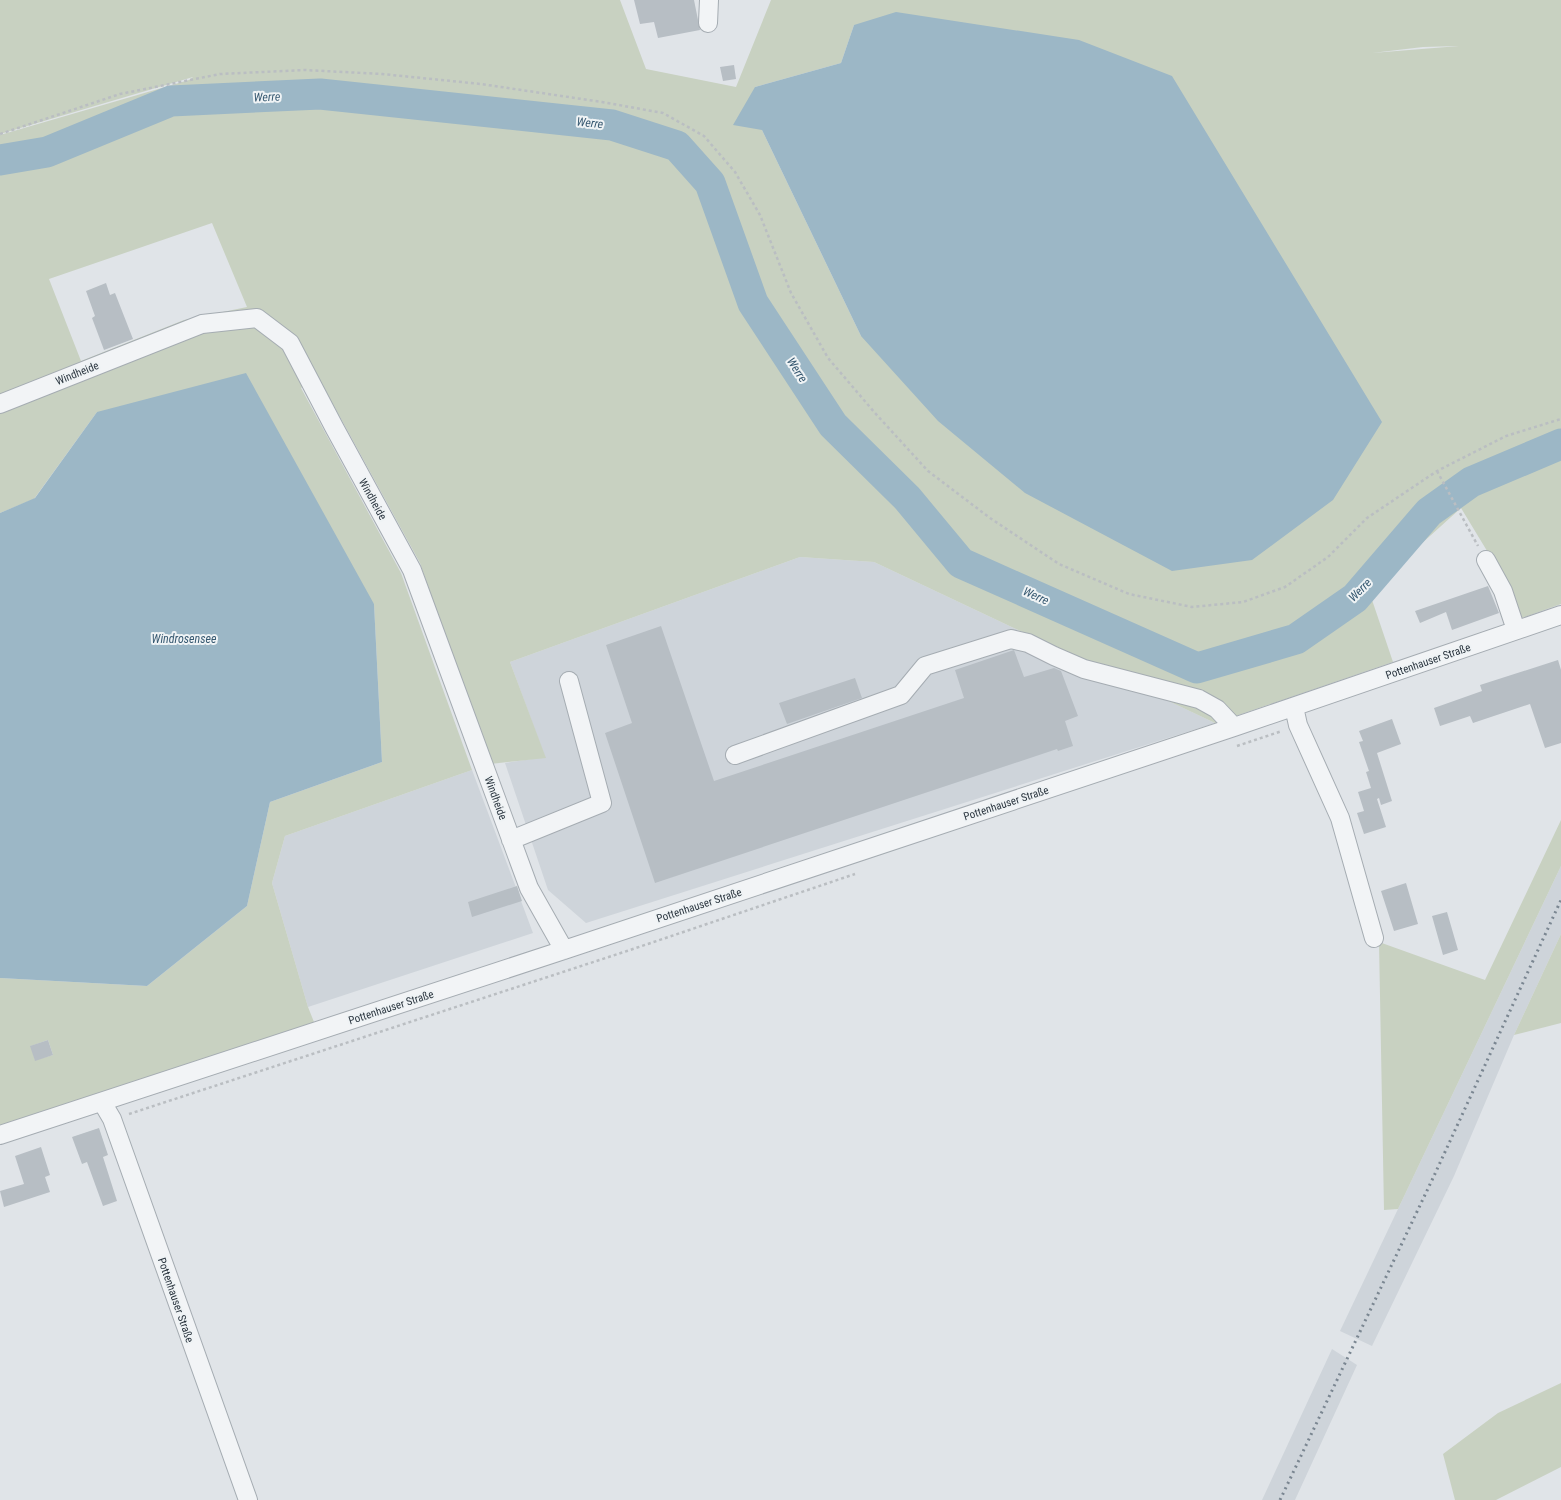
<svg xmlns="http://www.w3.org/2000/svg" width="1561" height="1500" viewBox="0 0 1561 1500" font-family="'Roboto Condensed',sans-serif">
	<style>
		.built { fill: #ced4da }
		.green { fill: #c8d1c1; fill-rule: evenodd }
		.water { fill: #9cb7c6 }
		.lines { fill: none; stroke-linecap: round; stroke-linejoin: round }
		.river { stroke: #9cb7c6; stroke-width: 31 }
		.building { fill: #b7bec4 }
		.minor-casing { stroke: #a5acb2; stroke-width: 20 }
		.path { stroke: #babec2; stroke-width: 2.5; stroke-dasharray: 3 3; stroke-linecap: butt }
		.minor { stroke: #f2f4f6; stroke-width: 18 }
		.rail { stroke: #7a8691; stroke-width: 3; stroke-dasharray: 2 4; stroke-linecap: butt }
		.labels { text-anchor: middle; stroke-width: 4; stroke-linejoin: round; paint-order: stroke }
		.street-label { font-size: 11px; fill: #29343e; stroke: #eff3f5 }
		.water-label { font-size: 12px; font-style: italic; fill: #365870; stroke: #eff3f5 }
	</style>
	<rect width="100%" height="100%" fill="#e0e4e8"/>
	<path class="built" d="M800 557 874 562 1215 723 586 923 548 890 505 763 545 757 510 662Z
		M472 770 533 933 308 1007 272 883 285 836Z
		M1561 866V934L1514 1035 1454 1176 1372 1346 1340 1331Z
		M1332 1349 1357 1365 1295 1500H1262Z"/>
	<path class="green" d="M0 0H620L646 69 736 87 771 0H1561V604L1522 618 1498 569 1461 508 1369 591 1393 662 1215 723 874 562 800 557 510 662 546 758 490 764 420 563 317 375 301 388 401 573 472 770 285 836 272 883 308 1007 316 1027 0 1128V978L147 986 247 906 270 802 382 762 374 604 97 412 34 499 0 513V135L189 80 193 77 0 134ZM854 25 861 336 762 130 755 87 841 63ZM1459 46 1372 53 1423 47ZM212 223 247 307 184 320 81 361 49 279ZM48 1040 53 1055 35 1060 31 1046Z
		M1561 820V866L1398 1209 1384 1210 1379 942 1485 980Z
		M1561 934V1023L1514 1035Z
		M1561 1383V1467L1496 1500H1455L1443 1454 1498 1413Z"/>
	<path class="water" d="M896 12 1079 40 1172 76 1382 422 1333 500 1252 560 1172 571 1025 493 938 421 861 336 762 130 733 125 755 87 841 63 854 25Z
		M246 373 374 604 382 762 270 802 247 906 147 986 0 978V513L35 498 97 412Z"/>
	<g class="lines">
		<path class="river" d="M0 160 47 152 171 101 320 94 612 125 677 146 710 183 753 303 833 425 907 498 961 563 1197 668 1296 639 1355 598 1429 512 1471 482 1561 444"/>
	</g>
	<path class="building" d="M634 0H694L700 30 658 38 654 22 640 24Z
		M734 65 736 79 723 81 720 67Z
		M106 283 110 295 115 293 133 339 104 350 92 318 95 316 86 291Z
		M1488 586 1499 613 1452 630 1446 612 1420 623 1415 611Z
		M661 626 714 781 964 698 955 670 1014 650 1024 677 1054 668 1061 671 1078 716 1065 721 1073 746 1058 751 1057 749 655 883 605 733 632 723 606 645Z
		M1558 660 1561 670V743L1545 748 1530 704 1473 723 1470 716 1440 726 1434 708 1482 691 1480 685Z
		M855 678 862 698 787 724 779 703Z
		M1392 719 1401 744 1377 753 1392 801 1381 805 1379 798 1377 799 1386 827 1364 834 1357 813 1364 811 1358 792 1371 788 1366 772 1369 771 1359 742 1363 741 1359 731Z
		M1406 883 1418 924 1394 931 1381 891Z
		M517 886 522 901 472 917 468 902Z
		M1447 912 1458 950 1443 955 1432 916Z
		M48 1040 53 1055 35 1061 30 1046Z
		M99 1128 108 1155 103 1157 117 1201 103 1206 87 1162 82 1164 72 1137Z
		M41 1147 50 1175 45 1177 50 1192 4 1207 0 1191 24 1184 15 1156Z"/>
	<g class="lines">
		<g class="minor-casing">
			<path id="minor" d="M708 23 709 0
				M0 404 202 324 257 318 290 343 334 427 412 570 529 888 564 950
				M1486 560 1503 591 1516 630
				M1294 707 1298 725 1340 818 1374 938
				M735 755 901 695 925 666 1011 639 1028 643 1054 656 1084 669 1199 699 1217 709 1234 727
				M511 840 602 803 569 681
				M102 1102 112 1119 248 1500
				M0 1135 564 950 1234 727 1561 615"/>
		</g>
		<path class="path" d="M0 134 120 94 220 74 305 70 382 74 481 84 602 102 663 113 704 136 735 172 760 215 791 293 828 358 875 413 928 471 990 518 1059 564 1129 594 1192 607 1243 602 1285 587 1328 557 1367 518 1437 471 1506 436 1561 419
			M1437 471 1478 546
			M1237 746 1282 731
			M129 1114 627 951 855 874"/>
		<use href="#minor" class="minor"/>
		<path class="rail" d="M1280 1500 1433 1178 1561 900"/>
	</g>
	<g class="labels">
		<g class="street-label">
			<text transform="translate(77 373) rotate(-22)" y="4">Windheide</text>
			<text transform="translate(373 499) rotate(61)" y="4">Windheide</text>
			<text transform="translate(1428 661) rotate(-19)" y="4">Pottenhauser Straße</text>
			<text transform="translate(496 798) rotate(70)" y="4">Windheide</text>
			<text transform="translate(1006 803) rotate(-18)" y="4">Pottenhauser Straße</text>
			<text transform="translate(699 905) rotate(-18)" y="4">Pottenhauser Straße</text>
			<text transform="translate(391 1007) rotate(-18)" y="4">Pottenhauser Straße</text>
			<text transform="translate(176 1300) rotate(71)" y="4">Pottenhauser Straße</text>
		</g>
		<g class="water-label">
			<text transform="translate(267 97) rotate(-2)" y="4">Werre</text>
			<text transform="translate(590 123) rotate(6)" y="4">Werre</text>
			<text transform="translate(797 370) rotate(57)" y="4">Werre</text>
			<text transform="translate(1360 590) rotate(-45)" y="4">Werre</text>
			<text transform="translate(1036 596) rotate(24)" y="4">Werre</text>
			<text x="184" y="643">Windrosensee</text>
		</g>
	</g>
</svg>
